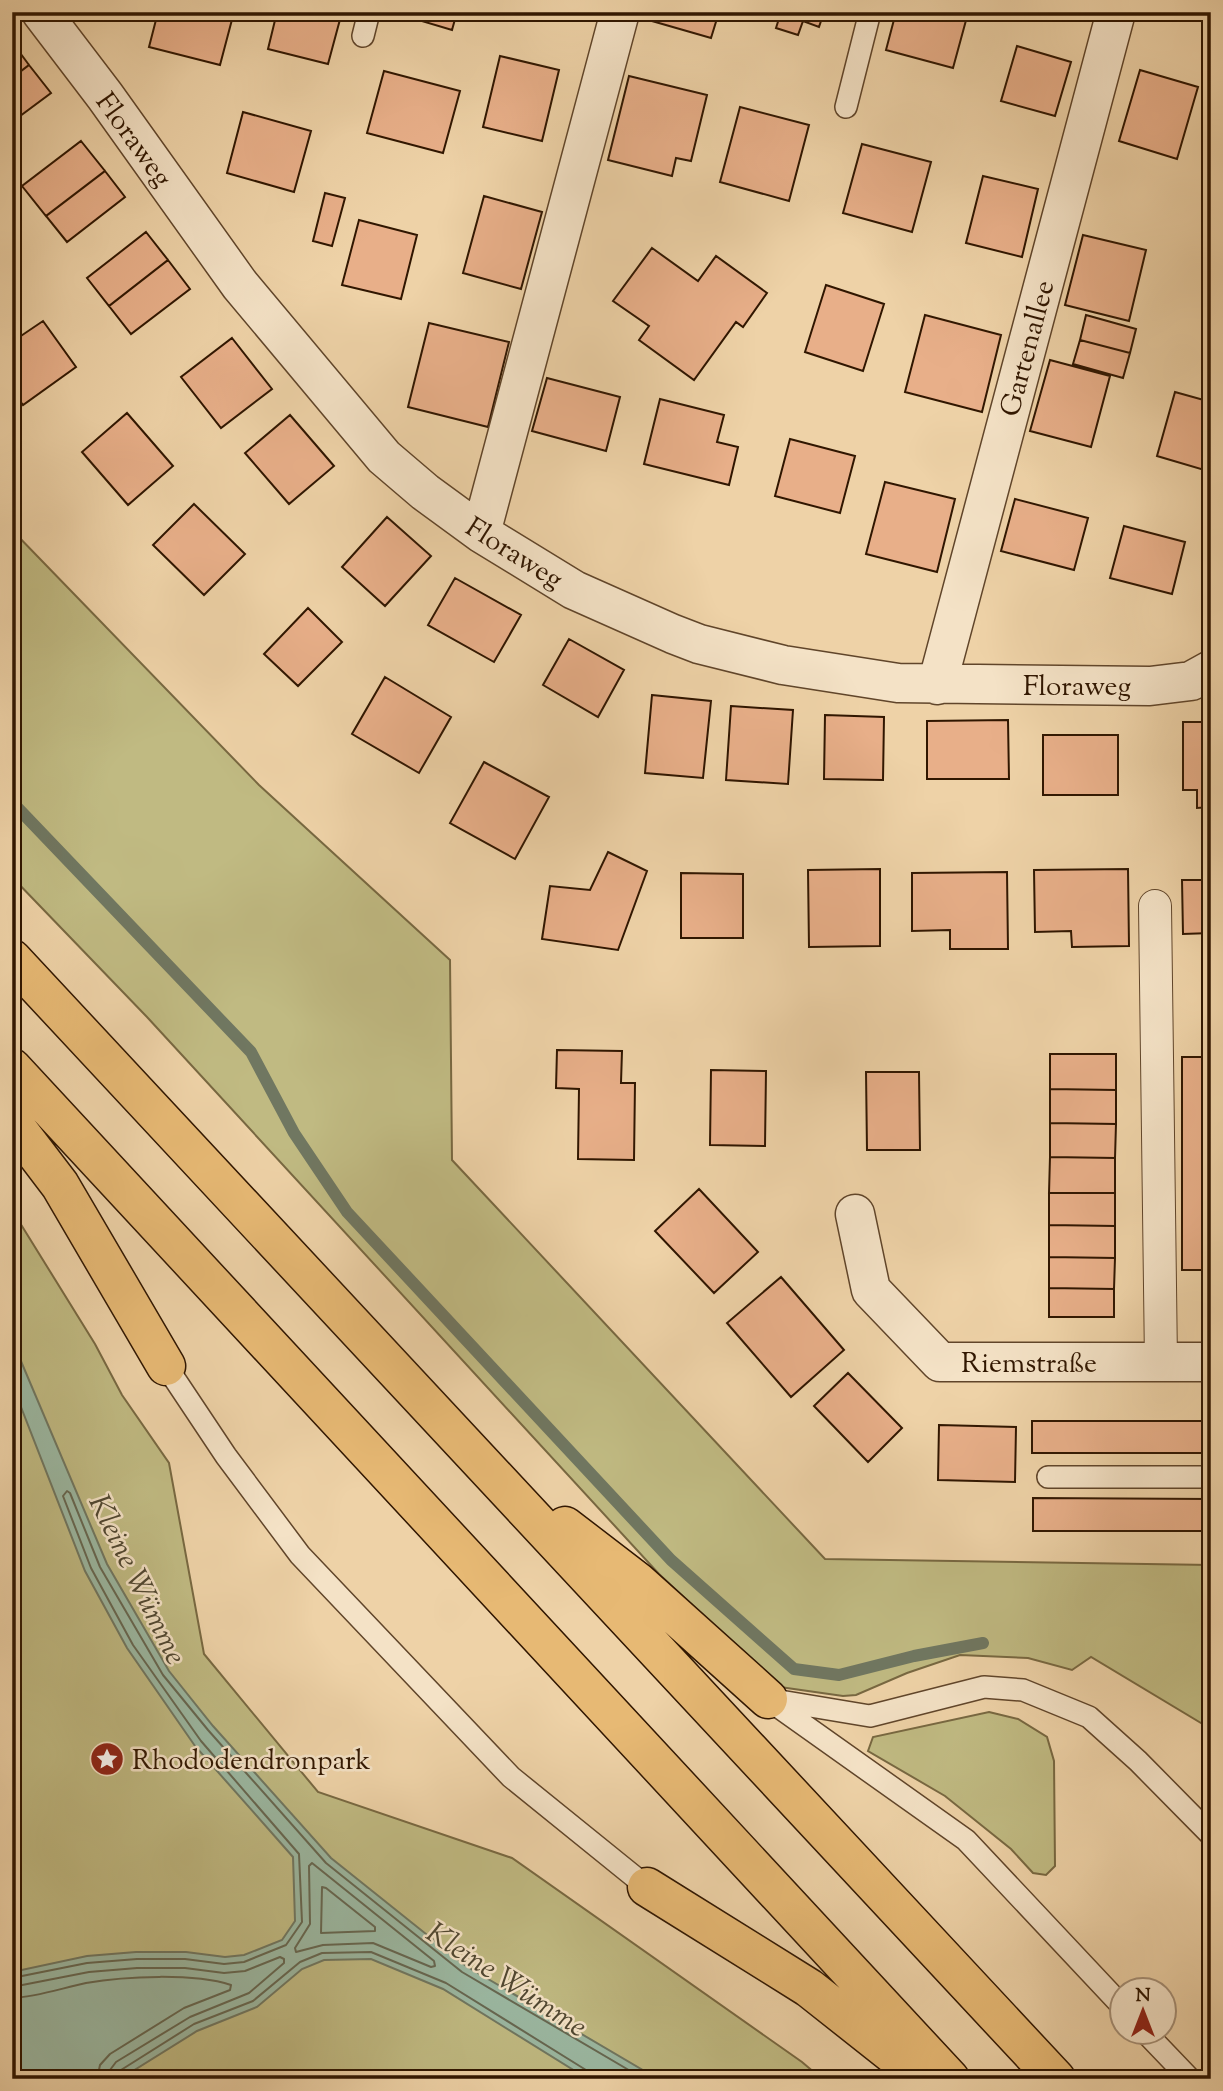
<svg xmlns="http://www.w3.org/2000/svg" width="1223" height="2091" viewBox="0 0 1223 2091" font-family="'Sorts Mill Goudy',serif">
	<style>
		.green { fill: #c0ba82; stroke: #786841; stroke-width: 2 }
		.water { fill: #9bb8a2; stroke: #707761; stroke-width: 2 }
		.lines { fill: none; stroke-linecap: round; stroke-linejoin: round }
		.shore { stroke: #666751; stroke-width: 2 }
		.stream { stroke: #707761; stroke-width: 12 }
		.building { fill: #e8af89; stroke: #301600; stroke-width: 2 }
		.service-casing { stroke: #60452a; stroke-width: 24 }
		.pedestrian-casing { stroke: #60452a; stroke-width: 34 }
		.minor-casing { stroke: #60452a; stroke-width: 41 }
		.motorway-casing { stroke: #301600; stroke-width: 41 }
		.service { stroke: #f4e2c6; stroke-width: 21 }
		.pedestrian { stroke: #f4e2c6; stroke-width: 32 }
		.minor { stroke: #f4e2c6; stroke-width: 38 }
		.motorway { stroke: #e7b974; stroke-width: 38 }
		.labels { text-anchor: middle; stroke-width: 5; stroke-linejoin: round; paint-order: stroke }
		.street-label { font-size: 28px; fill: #301600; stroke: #f4e2c6 }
		.poi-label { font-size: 28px; fill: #301600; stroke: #f4e2c6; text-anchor: start }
		.water-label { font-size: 30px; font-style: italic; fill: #504731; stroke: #f4e2c6 }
	</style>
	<rect width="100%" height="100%" fill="#eed2a7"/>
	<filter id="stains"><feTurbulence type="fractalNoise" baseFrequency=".00286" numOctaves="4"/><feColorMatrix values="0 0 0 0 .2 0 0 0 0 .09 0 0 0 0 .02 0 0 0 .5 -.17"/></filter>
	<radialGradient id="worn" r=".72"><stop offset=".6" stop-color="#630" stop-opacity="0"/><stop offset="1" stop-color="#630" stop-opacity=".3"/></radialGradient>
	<path class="green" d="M12 530 259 785 450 960 452 1160 825 1559 1211 1565V1729L1091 1657 1072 1670 1028 1658 960 1655 907 1673 856 1695 843 1696 780 1687 659 1574 147 1017 12 877Z
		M12 1210 95 1344 122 1395 169 1463 204 1654 318 1792 512 1858 802 2062 822 2079H12Z
		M989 1712 1018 1719 1047 1737 1054 1761 1055 1866 1046 1875 1033 1873 1011 1849 945 1796 868 1751 873 1737Z"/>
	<path class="water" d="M12 1340 107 1564 169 1671 213 1726 331 1858 466 1966 658 2079H588L443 1989 371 1959 324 1960 302 1969 257 2007 197 2031 120 2079H12V1972L87 1956 136 1952H186L225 1957 244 1955 282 1940 295 1921 293 1857 195 1746 127 1648 85 1571 12 1384Z"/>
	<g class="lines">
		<path class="shore" d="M312 1863 434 1961 435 1966 431 1967 373 1943 323 1945 296 1952 295 1948 310 1924 309 1866Z
			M322 1887 326 1888 375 1927V1931L321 1933Z
			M12 1978 87 1963 137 1959H185L224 1964 244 1962 286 1945 302 1922 299 1854 201 1741 133 1645 91 1568 63 1496 67 1491 70 1493 100 1567 163 1675 208 1730 326 1863 462 1972 644 2079
			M12 1987 89 1972 137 1968H185L224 1973 245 1971 280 1957 284 1959V1963L249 1993 190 2017 116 2062 110 2070 108 2079
			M12 1998C37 1997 62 1988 86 1983 125 1976 194 1973 231 1985L230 1990 184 2008 110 2054 100 2065 97 2079
			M117 2079 121 2070 194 2024 253 2001 300 1962 322 1953 371 1952 446 1983 586 2070 590 2079"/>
		<path class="stream" d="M12 802 251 1052 294 1133 347 1212 671 1560 794 1669 839 1675 914 1656 983 1643"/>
	</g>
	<path class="building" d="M158 12H234L220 65 149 47Z
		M277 12H342L328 64 268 49Z
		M399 12H457L452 30 398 14Z
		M647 12H719L711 38 645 19Z
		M781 12H780H824L819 27 803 21 798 35 776 28Z
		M896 12 968 13 953 68 886 50Z
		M12 42 29 65 12 78Z
		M1017 46 1071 62 1055 116 1001 101Z
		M500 56 559 70 542 141 483 127Z
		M29 65 51 93 12 122V78Z
		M1140 70 1198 87 1177 159 1119 141Z
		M384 71 460 91 443 153 367 133Z
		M629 76 707 95 691 161 676 158 672 176 608 160Z
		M740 107 809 125 789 201 720 182Z
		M243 112 311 131 294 192 227 173Z
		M81 141 105 171 46 216 22 186Z
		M862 144 931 162 912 232 843 213Z
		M105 171 125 197 67 242 46 216Z
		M983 176 1038 189 1022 257 966 243Z
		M325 193 345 198 332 246 313 241Z
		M484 196 542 212 521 289 463 273Z
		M359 220 417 235 401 299 342 285Z
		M146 232 168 260 109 306 87 278Z
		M1083 235 1146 250 1129 321 1065 305Z
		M652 248 698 281 716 256 767 293 743 327 736 322 694 380 639 340 649 326 613 301Z
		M168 260 190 289 131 334 109 306Z
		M826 285 884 304 863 371 805 352Z
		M925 315 1001 335 982 412 905 392Z
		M1086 315 1136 329 1130 353 1080 340Z
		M43 321 76 367 23 405 12 390V342Z
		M429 323 509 342 488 427 408 407Z
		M232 338 272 389 221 428 181 377Z
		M1080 340 1130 353 1123 378 1073 364Z
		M1050 360 1110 376 1091 447 1030 431Z
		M547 378 620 397 606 451 532 431Z
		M1175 392 1211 402V472L1157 456Z
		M660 399 724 415 717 442 738 447 729 485 644 464Z
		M127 413 173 466 128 505 82 452Z
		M290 415 334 466 289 504 245 453Z
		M790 439 855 456 840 513 775 496Z
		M885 482 955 499 937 572 866 554Z
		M1015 499 1088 518 1074 570 1001 551Z
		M194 504 245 554 204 595 153 545Z
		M387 517 431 556 385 606 342 567Z
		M1124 526 1185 542 1172 594 1110 578Z
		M455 578 521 615 494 662 428 625Z
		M308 608 342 642 298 686 264 654Z
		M569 639 624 670 598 717 543 685Z
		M385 677 451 717 419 773 352 734Z
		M652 695 711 701 703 778 645 773Z
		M731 706 793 710 788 784 726 780Z
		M825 715 884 717 883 780 824 779Z
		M1008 720 1009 779H927V721Z
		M1183 722H1211V807L1197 808V790H1183Z
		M1043 735H1118V795H1043Z
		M484 762 549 797 515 859 450 823Z
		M608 852 647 871 618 950 542 939 550 886 590 890Z
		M880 869V946L809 947 808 870Z
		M1128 869 1129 946 1072 947 1071 931 1035 932 1034 870Z
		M1007 872 1008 949H950V930L912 931V873Z
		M681 873 743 874V938H681Z
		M1182 880H1211V933L1183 934Z
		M557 1050 622 1051 621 1083H635L634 1160 578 1159 579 1089 556 1088Z
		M1050 1054H1116V1090L1050 1089Z
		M1182 1057H1211V1270H1182Z
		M711 1070 766 1071 765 1146 710 1145Z
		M866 1072H919L920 1150H867Z
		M1050 1089 1116 1090V1124L1050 1123Z
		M1050 1123 1116 1124 1115 1158 1050 1157Z
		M1050 1157 1115 1158V1193H1049Z
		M699 1189 758 1252 714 1293 655 1231Z
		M1049 1193H1115V1226L1049 1225Z
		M1049 1225 1115 1226V1258L1049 1257Z
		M1049 1257 1115 1258 1114 1289 1049 1288Z
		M781 1277 844 1350 791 1397 727 1323Z
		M1049 1288 1114 1289V1317H1049Z
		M848 1373 902 1428 868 1462 814 1406Z
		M1032 1421H1208V1453H1032Z
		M939 1425 1016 1427 1015 1482 938 1480Z
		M1033 1498 1211 1499V1531H1033Z"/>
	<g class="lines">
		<g class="service-casing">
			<path id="service" d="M363 36 369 12
				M846 107 870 12
				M166 1366 226 1456 300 1555 511 1777 647 1887
				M1048 1477H1211
				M768 1699 870 1716 984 1687 1023 1690 1089 1717 1138 1761 1211 1835
				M773 1703 966 1840 1122 2006
				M1145 2032 1190 2079"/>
		</g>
		<g class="pedestrian-casing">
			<path id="pedestrian" d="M1155 906 1161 1362"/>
		</g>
		<g class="minor-casing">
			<path id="minor" d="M41 12 105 96 240 285 384 457 425 492 481 533 574 590 673 634 699 644 783 665 898 683 1150 686 1191 681 1211 670
				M481 533 620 12
				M937 685 1116 12
				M855 1214 871 1290 940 1362H1211"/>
		</g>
		<g class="motorway-casing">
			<path id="motorway" d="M12 959 1056 2079
				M12 1068 950 2079
				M12 1122 60 1185 166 1366
				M565 1526 638 1582 768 1699
				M647 1887 809 1988 924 2079"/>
		</g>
		<use href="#service" class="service"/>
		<use href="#pedestrian" class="pedestrian"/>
		<use href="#minor" class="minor"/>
		<use href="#motorway" class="motorway"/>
	</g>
	<defs>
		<g id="sight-disc" transform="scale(1.75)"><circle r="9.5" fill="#8f2418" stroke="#f4e2c6"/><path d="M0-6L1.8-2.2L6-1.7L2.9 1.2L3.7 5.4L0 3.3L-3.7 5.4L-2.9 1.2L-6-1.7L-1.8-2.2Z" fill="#fff"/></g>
	</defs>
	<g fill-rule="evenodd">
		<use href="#sight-disc" x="107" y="1759"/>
	</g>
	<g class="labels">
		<g class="street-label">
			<text transform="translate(135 139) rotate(54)" y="10">Floraweg</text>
			<text transform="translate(1026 348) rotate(-75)" y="10">Gartenallee</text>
			<text transform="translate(515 552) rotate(32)" y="10">Floraweg</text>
			<text x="1077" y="695">Floraweg</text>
			<text x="1029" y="1372">Riemstraße</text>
		</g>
		<g class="poi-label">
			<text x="132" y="1769">Rhododendronpark</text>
		</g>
		<g class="water-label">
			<text transform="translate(138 1579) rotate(64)" y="10">Kleine Wümme</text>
			<text transform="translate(507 1979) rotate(33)" y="10">Kleine Wümme</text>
		</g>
	</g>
	<rect width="1223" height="2091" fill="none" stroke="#eed2a7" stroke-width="42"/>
	<rect x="14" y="14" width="1195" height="2063" fill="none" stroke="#301600" stroke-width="3.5"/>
	<rect x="21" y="21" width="1181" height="2049" fill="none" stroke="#301600" stroke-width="2"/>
	<g transform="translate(1143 2011)"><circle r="33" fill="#f4e2c6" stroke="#a69077" stroke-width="2"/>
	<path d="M0-5L12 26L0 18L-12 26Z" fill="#8f2418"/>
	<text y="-10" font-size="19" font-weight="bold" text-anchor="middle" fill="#301600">N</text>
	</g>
	<rect width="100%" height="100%" filter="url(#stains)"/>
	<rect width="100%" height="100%" fill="url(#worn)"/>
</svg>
